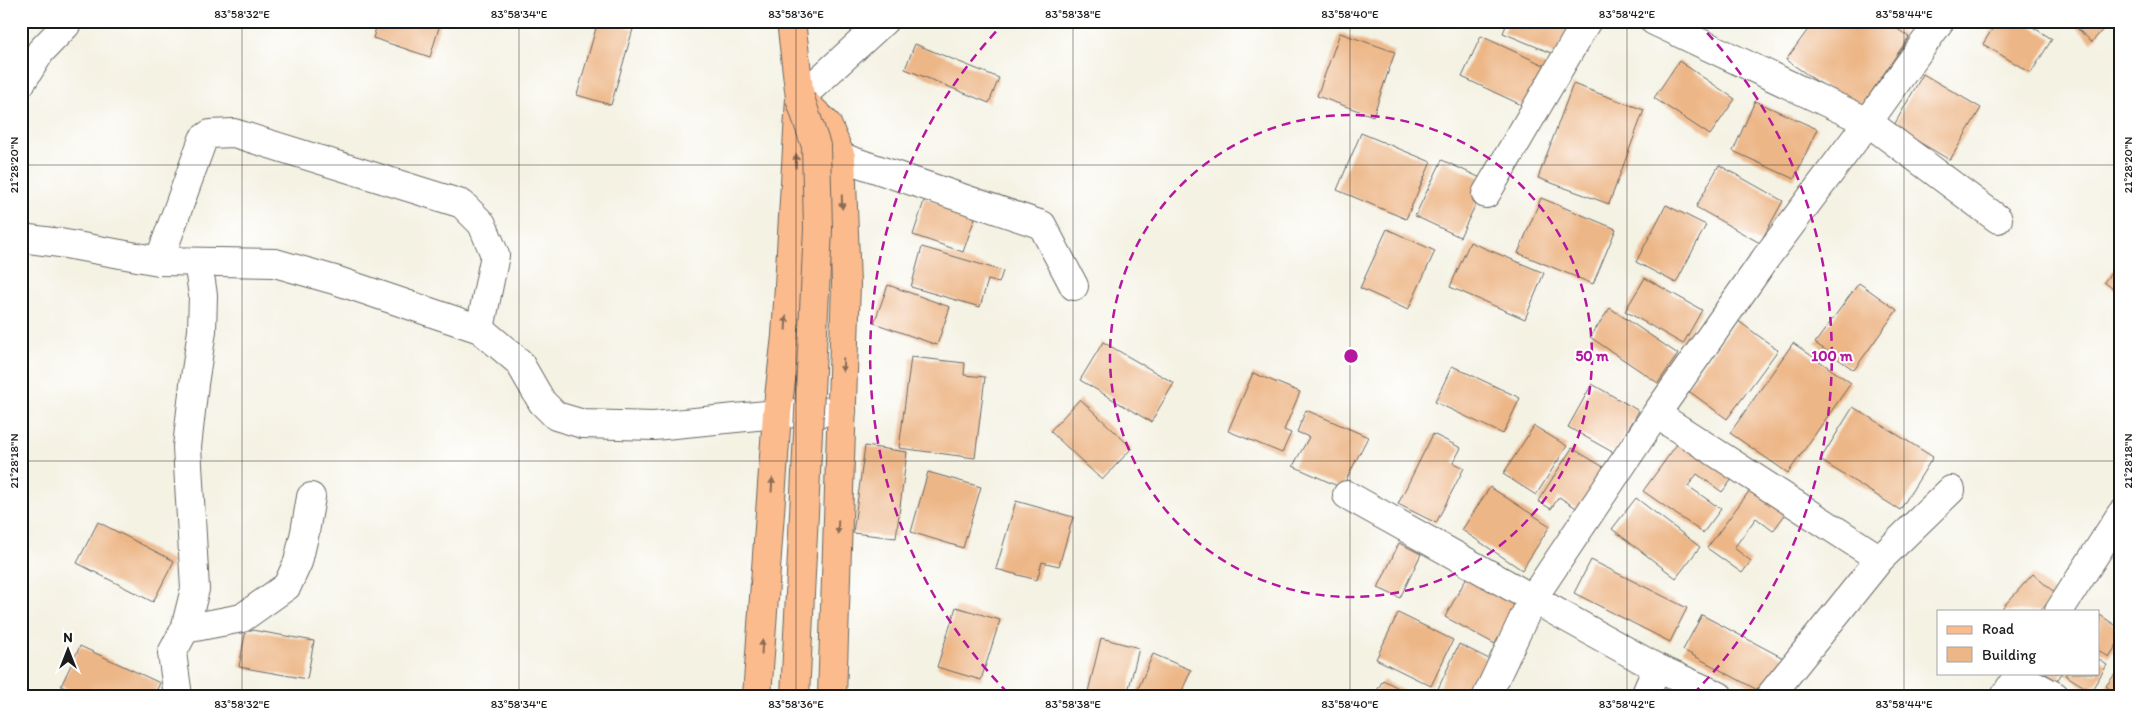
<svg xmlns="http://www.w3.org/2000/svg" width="2142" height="717" viewBox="0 0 2142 717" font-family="Itim,sans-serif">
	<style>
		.building { fill: #edb686 }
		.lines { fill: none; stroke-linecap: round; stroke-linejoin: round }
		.minor-casing { stroke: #686762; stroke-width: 30 }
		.primary-casing { stroke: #686762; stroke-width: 30 }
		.minor { stroke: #fff; stroke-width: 28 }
		.primary { stroke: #fbbb8d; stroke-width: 28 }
		.primary-bridge-casing { stroke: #686762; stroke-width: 30; stroke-linecap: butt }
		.primary-bridge { stroke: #fbbb8d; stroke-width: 28 }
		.oneway { fill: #8c6c54 }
		.ticks { fill: none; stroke: #1c1c1c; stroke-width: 1; stroke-opacity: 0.45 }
		.ring { fill: none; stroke: #b5179e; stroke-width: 2.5; stroke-dasharray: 9 6 }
		.centre { fill: #b5179e; stroke: #fff; stroke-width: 2.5 }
		.ring-label { font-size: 15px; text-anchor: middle; font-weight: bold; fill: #b5179e; stroke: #fff; stroke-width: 4; stroke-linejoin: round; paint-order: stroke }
		.neatline { fill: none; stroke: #1c1c1c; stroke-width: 2 }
		.ticks-label { font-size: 12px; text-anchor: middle; fill: #1c1c1c }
	</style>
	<rect width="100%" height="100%" fill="#fff"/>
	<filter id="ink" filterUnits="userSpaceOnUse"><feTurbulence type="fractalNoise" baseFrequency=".02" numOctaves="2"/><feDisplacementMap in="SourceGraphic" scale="10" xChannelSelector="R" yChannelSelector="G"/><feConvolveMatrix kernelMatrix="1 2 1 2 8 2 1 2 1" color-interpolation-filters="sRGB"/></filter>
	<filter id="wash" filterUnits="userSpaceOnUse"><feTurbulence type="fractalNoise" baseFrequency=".0096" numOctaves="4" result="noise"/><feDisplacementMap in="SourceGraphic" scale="20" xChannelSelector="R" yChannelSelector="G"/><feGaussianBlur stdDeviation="1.12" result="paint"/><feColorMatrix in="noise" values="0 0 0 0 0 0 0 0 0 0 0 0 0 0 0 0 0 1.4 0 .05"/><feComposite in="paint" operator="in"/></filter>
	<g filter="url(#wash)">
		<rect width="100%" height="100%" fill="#f4f2e3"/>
		<g id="blocks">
			<path class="building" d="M378 21H441L430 57 373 38Z
				M598 21H605L633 29 611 105 577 95Z
				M835 21H868L866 28 835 25Z
				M1508 21H1570L1556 55 1503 33Z
				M1814 21H1886L1909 37 1859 110 1786 60Z
				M1997 21H2023L2052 39 2031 73 1983 44Z
				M2069 21H2110L2092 42Z
				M1340 33 1395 52 1373 116 1317 96Z
				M1481 36 1548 67 1528 108 1462 77Z
				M915 44 999 78 989 103 905 69Z
				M1679 61 1735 99 1710 135 1654 98Z
				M1923 74 1981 108 1950 160 1893 127Z
				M1573 84 1644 110 1609 204 1538 178Z
				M1755 101 1817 129 1794 179 1733 151Z
				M1361 133 1431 162 1406 219 1337 190Z
				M1442 160 1487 181 1460 237 1415 216Z
				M1719 165 1783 201 1760 243 1696 207Z
				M925 198 976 215 963 252 913 235Z
				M1541 198 1616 229 1593 284 1518 253Z
				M1666 205 1706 225 1676 283 1636 262Z
				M1387 229 1435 251 1408 310 1360 288Z
				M1470 242 1544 273 1525 319 1450 287Z
				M922 247 1003 271 999 283 988 280 980 307 911 287Z
				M2121 260V295L2104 282Z
				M1645 278 1702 310 1683 344 1625 311Z
				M1859 283 1897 310 1854 370 1815 343Z
				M888 285 950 307 937 345 874 323Z
				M1610 308 1678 354 1658 383 1590 337Z
				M1737 320 1778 350 1727 419 1686 389Z
				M1103 342 1174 383 1151 422 1080 380Z
				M1793 343 1851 383 1788 473 1730 433Z
				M911 357 965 363 964 375 985 377 975 458 899 448Z
				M1452 366 1520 398 1503 434 1435 402Z
				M1253 373 1300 392 1284 430 1291 433 1282 453 1228 431Z
				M1592 384 1639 411 1614 453 1568 427Z
				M1080 399 1132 448 1102 480 1050 431Z
				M1853 407 1933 457 1900 510 1820 460Z
				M1306 410 1368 437 1342 488 1293 466 1309 437 1297 432Z
				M1534 426 1567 446 1536 495 1503 474Z
				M1433 434 1461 448 1453 463 1464 468 1436 523 1398 504Z
				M1683 436 1736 474 1722 492 1697 474 1688 486 1721 509 1703 533 1643 491Z
				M865 446 907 452 896 538 853 533Z
				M1572 448 1605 468 1578 509 1559 497 1551 509 1538 501Z
				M928 472 981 487 963 548 911 532Z
				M1753 486 1787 512 1773 531 1756 518 1734 548 1751 561 1742 573 1707 548Z
				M1490 487 1550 526 1522 570 1462 530Z
				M1636 498 1700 547 1676 578 1612 529Z
				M1016 501 1073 517 1059 566 1042 562 1037 580 996 569Z
				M98 522 174 561 153 602 77 563Z
				M1399 543 1421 554 1400 598 1378 588Z
				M1591 560 1687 608 1670 642 1574 593Z
				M1469 573 1519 600 1495 644 1445 617Z
				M2033 574 2056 594 2040 611H2005L2002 608Z
				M956 607 1000 620 981 680 937 667Z
				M1398 613 1453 640 1431 686 1376 659Z
				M1702 615 1785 659 1765 694 1683 650Z
				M2100 615 2121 629V638L2109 657 2098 650Z
				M246 629 314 641 307 679 239 667Z
				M1101 638 1139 648 1127 696H1087Z
				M1459 644 1499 664 1485 696H1441L1436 693Z
				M80 646 160 683 154 696H82L61 686Z
				M1153 654 1191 670 1180 696H1135Z
				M2098 659 2107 665 2091 691 2065 675 2066 673H2098Z
				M2121 666V696H2118L2106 686Z
				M2044 673H2062L2057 681Z
				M1383 680 1414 696H1374Z"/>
		</g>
	</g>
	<g filter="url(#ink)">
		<use href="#blocks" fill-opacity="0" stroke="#686762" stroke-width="1"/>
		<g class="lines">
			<g class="minor-casing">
				<path id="minor" d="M1654 21 1868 122 1998 219
					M21 83 41 51 66 25
					M800 98 884 21
					M841 157 1042 225 1074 286
					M1486 194 1587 21
					M21 238 60 243 159 261 275 263 338 281 480 329 519 362 542 402 556 416 583 424 654 426 777 414 842 411
					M159 261 203 139 210 134 234 133 462 204 482 224 495 255 480 329
					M1656 414 1880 559
					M1347 495 1657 668 1719 696
					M2059 611 2121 514
					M185 629 242 618 287 586 298 562 305 532 311 497
					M2018 676 2055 696
					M178 696 172 653 185 629 195 589 187 447 194 384 202 331 203 295 198 262
					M1487 696 1533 598 1656 414 1765 259 1868 122 1940 21
					M1645 696 1657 668
					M1770 696 1880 559 1951 490
					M2005 696 2019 673"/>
			</g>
			<g class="primary-casing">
				<path id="primary" d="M800 98 827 124 841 157 846 284 832 696
					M757 696 777 414 786 336 800 98 791 21"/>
			</g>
			<use href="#minor" class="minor"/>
			<use href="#primary" class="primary"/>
			<g class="primary-bridge-casing">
				<path id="primary-bridge" d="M795 696 818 229 816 146 800 98"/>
			</g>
			<use href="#primary-bridge" class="primary-bridge"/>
		</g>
		<defs><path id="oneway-solid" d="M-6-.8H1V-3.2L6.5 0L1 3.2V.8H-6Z" transform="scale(1.25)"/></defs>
		<g class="oneway">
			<use href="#oneway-solid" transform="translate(796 161) rotate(-87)"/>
			<use href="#oneway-solid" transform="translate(842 202) rotate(88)"/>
			<use href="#oneway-solid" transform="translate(786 323) rotate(-87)"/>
			<use href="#oneway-solid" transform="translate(843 365) rotate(92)"/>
			<use href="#oneway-solid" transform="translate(772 485) rotate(-86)"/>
			<use href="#oneway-solid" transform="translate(838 527) rotate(92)"/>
			<use href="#oneway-solid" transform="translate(762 647) rotate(-86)"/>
		</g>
	</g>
	<path class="ticks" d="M242 21V696M519 21V696M796 21V696M1073 21V696M1350 21V696M1627 21V696M1904 21V696M21 165H2121M21 461H2121"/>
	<g class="ring">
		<circle cx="1351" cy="356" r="241"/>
		<path d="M1008 693A481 481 0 0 1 1005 22M1697 22A481 481 0 0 1 1694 693"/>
	</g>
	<circle cx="1351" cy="356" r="8" class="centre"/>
	<g class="ring-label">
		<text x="1592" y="361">50 m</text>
		<text x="1832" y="361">100 m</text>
	</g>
	<rect width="2142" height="717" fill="none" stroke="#fff" stroke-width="55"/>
	<rect x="1937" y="610" width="162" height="65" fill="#ffffff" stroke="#a4a4a4"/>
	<rect x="1947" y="626" width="25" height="8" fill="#fbbb8d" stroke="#a4a4a4"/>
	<text x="1982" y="634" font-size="15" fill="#1c1c1c">Road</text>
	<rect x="1947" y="647" width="25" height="15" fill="#edb686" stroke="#a4a4a4"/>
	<text x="1982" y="660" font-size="15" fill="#1c1c1c">Building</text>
	<g transform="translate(68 650)" stroke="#ffffff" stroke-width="4" paint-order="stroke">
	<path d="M0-4L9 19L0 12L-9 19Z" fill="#1c1c1c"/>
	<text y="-8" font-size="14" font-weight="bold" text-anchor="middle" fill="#1c1c1c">N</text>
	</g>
	<rect x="28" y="28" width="2086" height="662" class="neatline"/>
	<g class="ticks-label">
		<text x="242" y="18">83°58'32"E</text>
		<text x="519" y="18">83°58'34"E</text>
		<text x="796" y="18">83°58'36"E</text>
		<text x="1073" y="18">83°58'38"E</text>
		<text x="1350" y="18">83°58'40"E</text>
		<text x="1627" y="18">83°58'42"E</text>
		<text x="1904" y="18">83°58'44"E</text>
		<text transform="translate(14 165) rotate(-90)" y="4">21°28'20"N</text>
		<text transform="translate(2128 165) rotate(-90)" y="4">21°28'20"N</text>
		<text transform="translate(14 461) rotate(-90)" y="4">21°28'18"N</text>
		<text transform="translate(2128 461) rotate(-90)" y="4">21°28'18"N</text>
		<text x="242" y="708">83°58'32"E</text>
		<text x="519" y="708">83°58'34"E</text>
		<text x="796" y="708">83°58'36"E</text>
		<text x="1073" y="708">83°58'38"E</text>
		<text x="1350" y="708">83°58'40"E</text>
		<text x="1627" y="708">83°58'42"E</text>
		<text x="1904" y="708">83°58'44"E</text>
	</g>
</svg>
